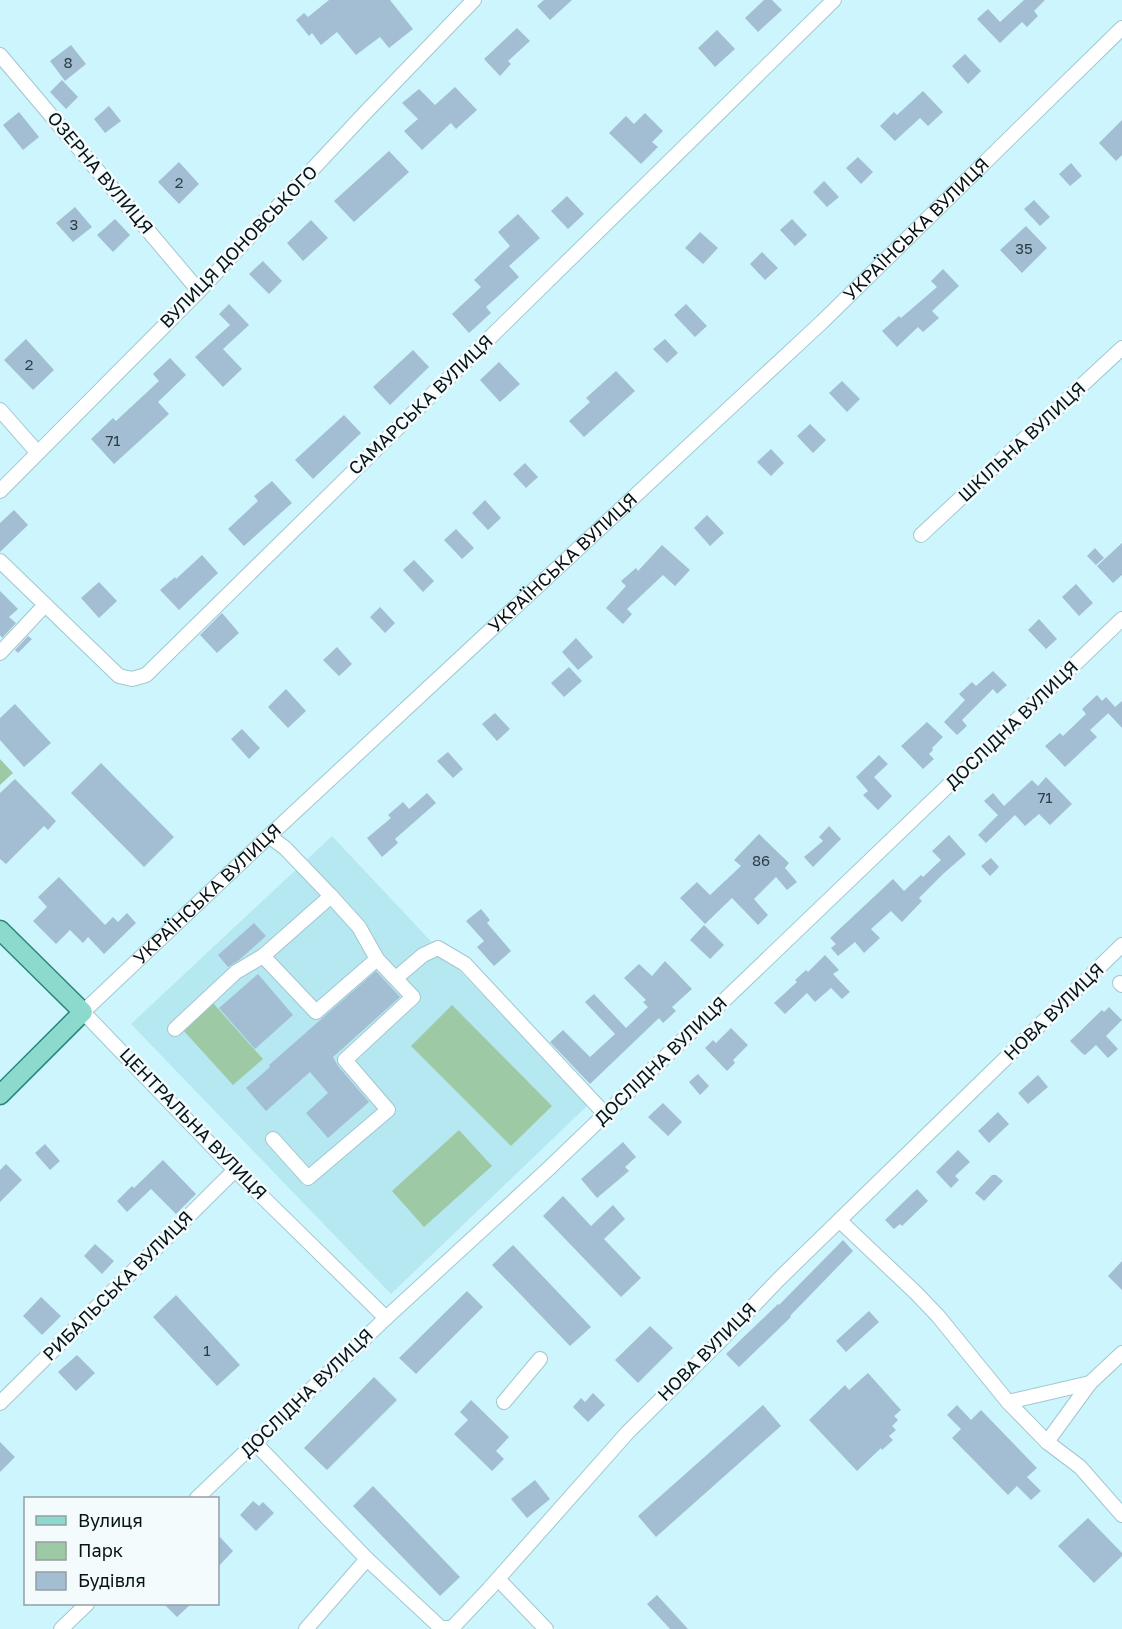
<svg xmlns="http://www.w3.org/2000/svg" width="1122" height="1629" viewBox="0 0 1122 1629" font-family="'Golos Text',sans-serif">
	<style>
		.built { fill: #b6e8f2 }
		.green { fill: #9ec9a5 }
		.building { fill: #a3bed3 }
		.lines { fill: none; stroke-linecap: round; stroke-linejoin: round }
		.minor-casing { stroke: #a1c7cf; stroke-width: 16 }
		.major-casing { stroke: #2c8579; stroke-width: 21 }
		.minor { stroke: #fff; stroke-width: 14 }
		.major { stroke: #8cdace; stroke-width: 18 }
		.labels { text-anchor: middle; stroke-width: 5; stroke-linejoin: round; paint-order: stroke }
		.number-label { font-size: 15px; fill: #2d3e46 }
		.street-label { font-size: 18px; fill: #061417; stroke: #f4fbfd }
	</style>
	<rect width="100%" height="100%" fill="#cdf5fd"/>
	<path class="built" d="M332 836 441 952 589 1104 391 1294 131 1024Z"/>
	<path class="green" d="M0 759 13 773 0 785Z
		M213 1003 263 1059 233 1085 183 1030Z
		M452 1005 552 1106 511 1146 411 1046Z
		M459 1130 492 1166 424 1227 392 1191Z"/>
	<path class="building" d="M329 0H390L413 29 389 48 380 37 356 55 337 32 321 45 312 33 309 36 296 20 304 13 308 17Z
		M544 0H572L550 20 537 6Z
		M764 0H772L782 10 758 32 745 18Z
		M1024 0H1045L1034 11 1038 16 1027 27 1022 22 1000 43 977 19 988 9 1000 22Z
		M517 28 530 41 508 61 511 64 500 76 484 59Z
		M717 30 735 49 715 67 698 48Z
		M71 45 86 64 65 81 50 61Z
		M965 54 981 71 968 84 952 66Z
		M62 80 78 97 66 109 50 92Z
		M455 87 477 110 456 129 451 123 422 150 404 131 418 119 402 103 419 89 435 105Z
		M923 91 943 112 928 126 920 118 895 141 880 126 894 112 897 115Z
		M109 106 121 121 105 133 94 119Z
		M19 112 39 137 23 150 3 125Z
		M645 113 663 131 652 142 658 147 641 164 609 133 626 116 634 124Z
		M1122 120V155L1116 161 1099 143Z
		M389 151 409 172 354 222 334 201Z
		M858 157 873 172 861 184 846 168Z
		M179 162 199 184 179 204 158 182Z
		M1071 163 1082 176 1070 186 1059 174Z
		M824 181 839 197 827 207 813 192Z
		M567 196 584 214 568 229 551 211Z
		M1034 200 1050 217 1040 226 1024 209Z
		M75 207 92 227 73 242 56 223Z
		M518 214 540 238 509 266 519 277 486 307 491 313 469 333 452 314 481 287 474 280 510 246 498 232Z
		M115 219 130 235 113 252 97 235Z
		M792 219 807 235 795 246 780 230Z
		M311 220 328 238 303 261 287 243Z
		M1026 226 1047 248 1022 273 1000 250Z
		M700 232 718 248 703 264 685 248Z
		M762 252 778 268 765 280 750 264Z
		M263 261 282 281 269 294 249 274Z
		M943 269 959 286 932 311 939 318 923 332 918 327 897 347 882 331 899 316 901 318 937 287 931 281Z
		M229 304 249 325 223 349 242 369 223 387 195 357 230 325 219 314Z
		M686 304 707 326 695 337 674 315Z
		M26 339 54 370 33 390 4 360Z
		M665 339 678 353 667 363 653 349Z
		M413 350 429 367 390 405 373 387Z
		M170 358 186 375 158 402 169 414 114 464 91 439 113 418 116 421 159 381 153 374Z
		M499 362 520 384 500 402 480 380Z
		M616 371 635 391 584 437 569 421 590 402 586 398Z
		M842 381 860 399 847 412 829 393Z
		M344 415 361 433 313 479 295 460Z
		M810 424 826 440 813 453 797 436Z
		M771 449 784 463 771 476 757 462Z
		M525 463 538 477 526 488 513 474Z
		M272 481 292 503 244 546 228 529 258 501 254 496Z
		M485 500 501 518 488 530 472 513Z
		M14 510 28 525 0 552V523Z
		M707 515 724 533 710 546 694 528Z
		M456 529 474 548 462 559 444 540Z
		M1122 543V575L1113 583 1097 566Z
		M662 545 690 570 675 586 663 575 627 609 632 614 623 624 606 608 626 586 621 581 636 568 638 571Z
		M1095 548 1104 558 1096 565 1087 556Z
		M202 555 218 573 179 610 160 590 175 577 176 579Z
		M414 560 434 581 423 592 403 570Z
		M99 582 117 601 99 618 81 598Z
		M1076 584 1093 603 1079 616 1062 597Z
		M0 591 18 609 9 617 16 623 2 638 0 635Z
		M380 607 395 623 385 633 370 617Z
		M222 613 239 633 217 653 200 635Z
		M1039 619 1057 639 1046 649 1028 630Z
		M28 636 32 639 18 653 15 650Z
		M576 638 593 657 578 670 562 652Z
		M337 647 352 664 339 676 323 660Z
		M569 667 582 681 564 697 551 683Z
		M993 671 1007 685 997 694 993 689 962 720 967 726 957 735 944 722 965 700 959 694 972 682 976 686Z
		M286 689 306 711 288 728 268 707Z
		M1097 695 1102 701 1106 697 1115 707 1090 730 1097 737 1065 767 1045 746 1060 733 1063 736 1086 714 1082 709Z
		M1122 701V728L1108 713Z
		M15 704 51 743 24 767 0 740V718Z
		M495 713 510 729 497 741 482 724Z
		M927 722 943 737 932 748 933 750 929 754 934 759 923 769 901 746Z
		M242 729 260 748 249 759 231 739Z
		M448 752 463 769 453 778 437 761Z
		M879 755 888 764 874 777 892 796 878 810 863 795 868 791 856 777Z
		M101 763 174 837 144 867 71 793Z
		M1046 777 1072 804 1050 825 1039 814 1025 826 1015 815 986 843 978 835 998 815 984 801 993 793 1004 806 1032 780 1038 786Z
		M15 779 56 821 48 830 44 826 6 864 0 859V793Z
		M427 793 436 803 395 839 398 843 382 857 367 838 391 818 388 815 403 802 409 809Z
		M829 826 841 839 813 867 804 857 823 841 819 837Z
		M759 834 789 863 785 868 797 882 787 890 776 877 754 899 768 915 758 925 732 898 705 924 680 898 697 882 710 895 741 866 734 860Z
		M949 835 966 854 943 874 919 898 922 901 902 922 891 911 871 929 880 938 864 953 855 942 838 956 831 948 836 944 830 938 893 879 904 891 921 875 923 877 941 860 932 851Z
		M991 858 999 867 990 876 981 866Z
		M59 877 105 925 113 917 118 922 127 913 136 923 104 954 88 937 83 943 70 930 56 944 33 921 47 907 38 897Z
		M481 909 490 920 487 923 511 951 494 966 477 947 484 941 466 921Z
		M254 923 266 936 239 960 228 967 218 955Z
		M704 925 724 945 710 959 690 940Z
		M825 955 839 970 833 974 850 992 842 999 831 988 815 1002 807 993 785 1014 774 1003 797 982 795 980 806 970 808 972Z
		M665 961 692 989 672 1007 676 1011 663 1023 659 1018 590 1084 550 1042 563 1030 590 1057 615 1034 585 1002 594 994 626 1028 648 1007 643 1002 646 1000 624 978 639 964 652 976Z
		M376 971 400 997 333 1057 338 1066 369 1102 328 1138 306 1113 328 1093 310 1072 266 1111 246 1088 270 1067 269 1065Z
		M258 974 293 1015 255 1049 219 1008Z
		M1109 1007 1122 1020 1106 1036 1118 1049 1108 1058 1096 1045 1085 1055 1083 1054 1070 1041 1102 1010 1104 1012Z
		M731 1028 748 1045 733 1060 735 1063 727 1071 705 1048 713 1040 716 1043Z
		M698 1074 709 1086 700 1095 689 1082Z
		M1038 1075 1048 1087 1028 1104 1018 1093Z
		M663 1103 682 1122 668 1136 648 1117Z
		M998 1112 1009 1124 989 1143 978 1131Z
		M623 1142 636 1157 625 1167 629 1171 597 1198 581 1179Z
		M45 1144 60 1161 50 1170 35 1153Z
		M958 1150 970 1162 955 1176 959 1180 951 1188 936 1172Z
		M163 1160 196 1194 176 1214 151 1189 127 1212 117 1201 132 1186 134 1188Z
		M6 1164 22 1180 0 1202V1170Z
		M992 1175H996L1003 1181 984 1201 975 1193Z
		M917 1189 928 1201 902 1226 900 1224 894 1229 885 1220Z
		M563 1196 591 1226 613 1205 625 1219 604 1239 641 1278 621 1297 543 1216Z
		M843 1240 853 1251 790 1316 791 1317 739 1367 726 1354 778 1304 779 1305Z
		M95 1244 114 1261 102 1274 84 1256Z
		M513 1245 591 1327 570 1346 492 1265Z
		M1122 1261V1290L1108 1276Z
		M467 1291 483 1307 416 1374 399 1358Z
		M176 1295 240 1365 217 1386 153 1317Z
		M41 1297 61 1316 42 1335 23 1316Z
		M869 1311 879 1322 846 1352 836 1341Z
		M650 1326 673 1348 638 1383 615 1360Z
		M77 1355 95 1373 76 1391 58 1372Z
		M868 1373 901 1410 894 1416 898 1420 892 1426 896 1430 889 1436 893 1440 882 1450 881 1448 857 1471 809 1420 845 1385 849 1390Z
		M374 1377 397 1400 327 1470 304 1448Z
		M593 1393 605 1405 588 1422 573 1407 581 1398 585 1402Z
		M471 1400 509 1437 496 1451 504 1459 492 1471 454 1434 468 1420 460 1412Z
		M763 1405 781 1426 656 1537 638 1516Z
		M957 1405 971 1420 981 1410 1037 1468 1027 1477 1041 1491 1031 1500 1017 1486 1008 1495 952 1438 961 1429 947 1415Z
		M0 1442 15 1457 0 1472Z
		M535 1480 550 1499 527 1518 511 1499Z
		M373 1486 460 1577 440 1596 353 1506Z
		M253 1501 259 1506 263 1502 274 1513 256 1531 240 1515Z
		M1088 1518 1122 1553V1556L1094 1583 1058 1546Z
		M218 1535 233 1551 218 1567Z
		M657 1595 688 1629H670L647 1604Z
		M164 1604H191L177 1617Z"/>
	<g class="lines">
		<g class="minor-casing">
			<g id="minor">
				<path d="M0 55 199 291"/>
				<path d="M0 410 37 452"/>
				<path d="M0 491 199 291 365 113 474 0"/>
				<path d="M921 535 1122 348"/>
				<path d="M0 561 119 676 132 679 146 675 834 0"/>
				<path d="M0 653 45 605"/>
				<path d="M269 836 285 848 331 896"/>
				<path d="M263 956 331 896 359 927 377 959"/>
				<path d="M396 978 423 955 438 948 465 964 605 1114"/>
				<path d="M1120 983 1122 985"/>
				<path d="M175 1029 236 972 263 956 316 1012 377 959 413 997 345 1060 388 1110 308 1178 273 1139"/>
				<path d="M840 1221 916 1293 938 1316 1008 1402 1047 1442 1080 1467 1122 1515"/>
				<path id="s1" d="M386 1318 235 1170 83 1012 269 836 822 322 1122 28"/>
				<path d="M504 1402 540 1359"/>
				<path d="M1008 1402 1090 1383 1122 1353"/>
				<path d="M0 1403 235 1170"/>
				<path d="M1047 1442 1090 1383"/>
				<path d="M255 1443 367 1559"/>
				<path d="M197 1498 386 1318 545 1172 1122 619"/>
				<path d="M498 1579 546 1629"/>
				<path d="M61 1629 87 1604"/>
				<path d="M306 1629 367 1559 441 1628H452L489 1589 628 1432 719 1342 778 1280 1122 945"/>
			</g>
		</g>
		<g class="major-casing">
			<path id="major" d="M0 930 83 1012 0 1095"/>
		</g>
		<use href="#minor" class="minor"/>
		<use href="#major" class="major"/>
	</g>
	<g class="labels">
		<g class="number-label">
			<text x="68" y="68">8</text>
			<text x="179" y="188">2</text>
			<text x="74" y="230">3</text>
			<text x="1024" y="254">35</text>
			<text x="29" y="370">2</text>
			<text x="113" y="446">71</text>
			<text x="1045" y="803">71</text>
			<text x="761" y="866">86</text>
			<text x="207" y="1356">1</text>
		</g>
		<g class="street-label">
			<text transform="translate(100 173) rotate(50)" y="6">ОЗЕРНА ВУЛИЦЯ</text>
			<text dy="6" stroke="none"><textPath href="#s1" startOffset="1574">УКРАЇНСЬКА ВУЛИЦЯ</textPath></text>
			<text transform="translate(239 247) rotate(-46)" y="6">ВУЛИЦЯ ДОНОВСЬКОГО</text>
			<text transform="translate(421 405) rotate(-44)" y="6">САМАРСЬКА ВУЛИЦЯ</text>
			<text transform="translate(1022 442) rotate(-43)" y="6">ШКІЛЬНА ВУЛИЦЯ</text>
			<text dy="6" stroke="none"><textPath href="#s1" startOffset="1088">УКРАЇНСЬКА ВУЛИЦЯ</textPath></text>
			<text transform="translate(1012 725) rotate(-44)" y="6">ДОСЛІДНА ВУЛИЦЯ</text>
			<text dy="6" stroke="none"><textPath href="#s1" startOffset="602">УКРАЇНСЬКА ВУЛИЦЯ</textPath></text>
			<text transform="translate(1054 1012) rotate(-44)" y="6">НОВА ВУЛИЦЯ</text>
			<text transform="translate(661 1061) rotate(-44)" y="6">ДОСЛІДНА ВУЛИЦЯ</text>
			<text transform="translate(193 1124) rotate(46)" y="6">ЦЕНТРАЛЬНА ВУЛИЦЯ</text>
			<text transform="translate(118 1286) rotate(-45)" y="6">РИБАЛЬСЬКА ВУЛИЦЯ</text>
			<text transform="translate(707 1352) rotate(-45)" y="6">НОВА ВУЛИЦЯ</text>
			<text transform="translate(307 1393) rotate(-44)" y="6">ДОСЛІДНА ВУЛИЦЯ</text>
		</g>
	</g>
	<rect x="24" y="1497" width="195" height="108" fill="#f4fbfd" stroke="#959fa1" stroke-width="1.5"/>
	<rect x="36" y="1516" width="30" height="9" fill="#8cdace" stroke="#959fa1" stroke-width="1.5"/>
	<text x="78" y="1527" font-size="18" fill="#061417">Вулиця</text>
	<rect x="36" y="1542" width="30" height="18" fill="#9ec9a5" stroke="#959fa1" stroke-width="1.5"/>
	<text x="78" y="1557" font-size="18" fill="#061417">Парк</text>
	<rect x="36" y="1572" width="30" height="18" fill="#a3bed3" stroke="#959fa1" stroke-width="1.5"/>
	<text x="78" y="1587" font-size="18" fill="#061417">Будівля</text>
</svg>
